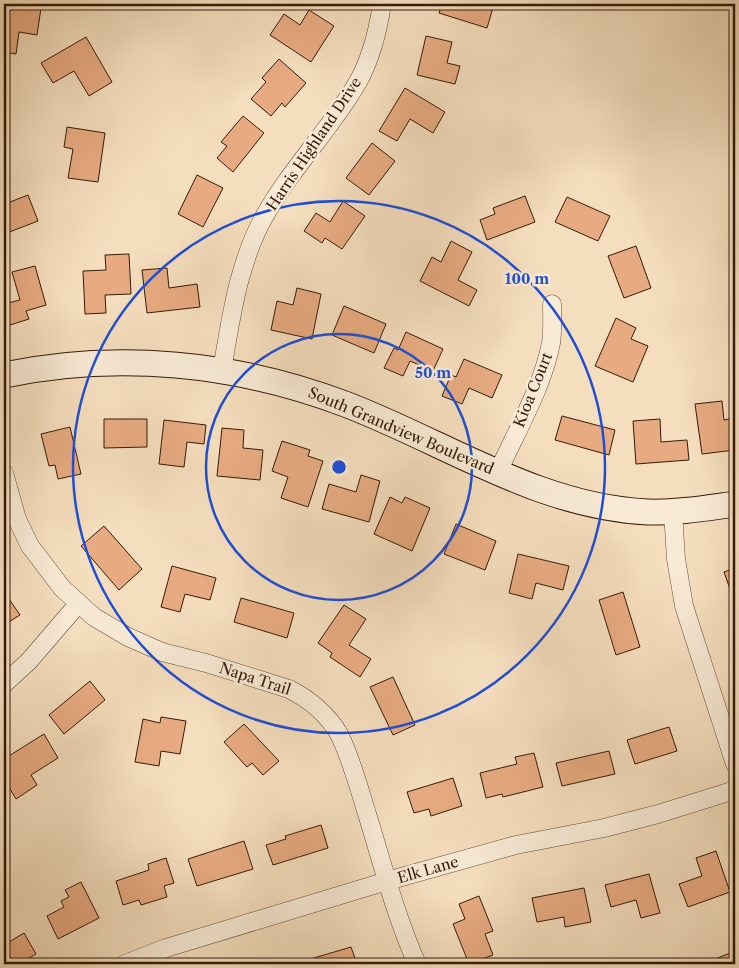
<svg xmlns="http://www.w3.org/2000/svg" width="739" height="968" viewBox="0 0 739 968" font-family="'Libre Caslon Text',serif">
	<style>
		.building { fill: #e8ab81; stroke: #341b0a }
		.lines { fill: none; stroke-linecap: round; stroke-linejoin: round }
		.street-casing { stroke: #644c37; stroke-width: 19 }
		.secondary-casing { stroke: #341b0a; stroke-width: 27 }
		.street { stroke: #f8ead5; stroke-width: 18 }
		.secondary { stroke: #f8ead5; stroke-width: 25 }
		.ring { fill: none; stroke: #1d4ed8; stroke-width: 2.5 }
		.labels { text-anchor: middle; stroke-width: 5; stroke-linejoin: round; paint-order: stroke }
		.street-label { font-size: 15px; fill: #341b0a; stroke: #f8ead5 }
		.centre { fill: #1d4ed8; stroke: #f8ead5; stroke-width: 2.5 }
		.ring-label { font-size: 15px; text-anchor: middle; font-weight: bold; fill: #1d4ed8; stroke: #f8ead5; stroke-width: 5; stroke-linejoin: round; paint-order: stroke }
	</style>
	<rect width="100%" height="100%" fill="#f5debe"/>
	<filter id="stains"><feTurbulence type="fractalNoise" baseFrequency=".004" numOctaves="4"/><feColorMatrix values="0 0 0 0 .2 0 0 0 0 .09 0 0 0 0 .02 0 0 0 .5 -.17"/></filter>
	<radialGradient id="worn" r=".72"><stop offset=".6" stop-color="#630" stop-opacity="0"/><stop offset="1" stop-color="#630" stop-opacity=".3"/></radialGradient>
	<path class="building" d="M4 4H15L41 8 37 35 19 32 16 54 4 52Z
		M442 4H494L487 28 439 13Z
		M309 10 334 26 311 62 270 35 284 14 300 25Z
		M426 36 452 42 447 63 460 66 455 84 417 75Z
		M86 37 112 82 89 96 74 71 53 83 41 63Z
		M279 59 306 83 285 107 282 103 271 116 251 99 266 82 262 78Z
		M405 88 445 112 433 133 410 119 397 141 379 131Z
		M243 116 264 133 233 172 217 158 227 146 221 142Z
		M67 127 105 133 98 182 68 178 73 149 64 147Z
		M372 143 395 161 369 195 346 178Z
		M197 175 223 188 203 227 178 214Z
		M28 195 38 221 4 234V199L9 198 10 202Z
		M525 196 535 222 487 240 480 220 495 214 493 208Z
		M567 197 610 216 598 241 555 222Z
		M343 201 365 216 342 249 325 238 322 243 304 231 316 213 330 222Z
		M451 241 472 252 458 280 477 290 469 306 420 281 432 257 441 262Z
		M636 246 651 288 624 298 608 256Z
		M129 254 131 294 105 295 106 313 85 314 83 271 106 270 105 255Z
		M35 266 46 305 26 311 29 319 10 325 4 304 20 300 12 272Z
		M167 268 169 288 197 284 200 307 147 313 142 270Z
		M297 288 321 294 312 339 271 330 277 301 293 305Z
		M344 306 386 324 374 353 332 335Z
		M616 318 636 328 631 339 648 346 633 382 595 366Z
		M406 332 443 349 433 371 410 361 403 376 384 368 394 348 398 350Z
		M464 359 502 375 492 398 469 388 462 404 442 396 451 375 456 377Z
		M722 401 724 420 735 418V450L702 454 695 404Z
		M562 416 615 430 609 455 555 440Z
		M104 419H147V447L104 448Z
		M660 419 661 442 687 440 689 460 636 464 633 421Z
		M164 420 206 425 204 444 187 442 184 467 159 464Z
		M70 427 81 474 58 479 55 465 49 466 41 434Z
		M222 428 244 430 243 448 263 450 260 480 217 476Z
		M282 441 310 450 308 456 323 461 308 507 281 498 288 477 272 471Z
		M361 475 380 481 369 522 322 509 329 484 356 492Z
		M390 497 402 503 405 497 430 508 412 551 374 534Z
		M456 524 496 541 485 570 444 554Z
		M104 526 142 569 119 590 81 546Z
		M518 554 569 566 563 590 536 583 532 599 509 593Z
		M172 566 216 578 210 600 185 594 180 612 161 607Z
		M735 568V603L724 572Z
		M623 592 640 647 616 655 599 600Z
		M7 596 20 615 4 625V598Z
		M241 598 294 613 287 638 234 622Z
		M344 605 366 619 349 645 371 659 360 677 330 657 332 653 318 643Z
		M393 677 415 725 393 735 370 687Z
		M90 681 105 700 64 734 49 715Z
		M161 717 186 721 180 754 161 751 159 766 135 762 143 719 160 723Z
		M244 724 279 761 263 775 252 763 247 767 224 742Z
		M669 727 677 751 635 764 627 740Z
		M44 734 58 758 31 775 37 785 16 799 4 779V759Z
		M609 751 615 774 562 786 556 763Z
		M534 753 543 787 503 797 502 794 486 798 480 773 517 764 515 757Z
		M453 778 462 806 431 816 429 809 414 813 407 792Z
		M321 825 328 848 273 865 266 845 286 839 285 836Z
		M244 841 253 869 197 886 188 859Z
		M716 851 730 892 688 907 679 884 702 876 696 858Z
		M166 858 174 883 164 886 167 897 141 905 139 900 123 905 116 881 149 870 148 864Z
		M649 874 660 913 641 918 636 900 611 907 605 885Z
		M81 882 99 918 58 939 47 916 64 907 61 901 69 897 65 890Z
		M584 888 591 922 565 927 564 917 537 922 532 898Z
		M479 896 493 931 485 934 493 955 469 964 453 924 465 919 459 904Z
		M24 933 36 954 19 964H4V945Z
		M351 947 357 964H309L307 960Z
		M735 951V964H703Z"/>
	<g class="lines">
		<g class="street-casing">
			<path id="street" d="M222 370C231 318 238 264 264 217 291 168 332 128 359 80 372 56 378 30 382 4
				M498 472C516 432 543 386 551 343 553 331 552 317 552 304
				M4 473 17 519 30 546 62 588 94 617 128 637 162 652 206 663 289 689C309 699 328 715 339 734 352 760 359 789 368 817 383 866 396 917 417 964
				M673 512 676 559 684 606 735 764
				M4 684 29 661 78 604
				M125 964 166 948 387 881 516 845 604 828 658 814 735 790"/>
		</g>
		<g class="secondary-casing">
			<path id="secondary" d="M4 375C117 351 237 363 345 404 445 442 538 507 648 512 677 513 706 508 735 504"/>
		</g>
		<use href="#street" class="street"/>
		<use href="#secondary" class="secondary"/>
	</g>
	<g class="ring">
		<circle cx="339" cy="467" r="133"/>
		<circle cx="339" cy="467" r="266"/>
	</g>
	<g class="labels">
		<g class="street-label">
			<text transform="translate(314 144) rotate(-56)" y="5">Harris Highland Drive</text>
			<text transform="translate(533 390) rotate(-68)" y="5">Kioa Court</text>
			<text transform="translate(401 431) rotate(23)" y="5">South Grandview Boulevard</text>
			<text transform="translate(255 679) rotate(18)" y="5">Napa Trail</text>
			<text transform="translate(428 870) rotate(-16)" y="5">Elk Lane</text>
		</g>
	</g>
	<circle cx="339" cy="467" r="8" class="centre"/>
	<g class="ring-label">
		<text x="527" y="284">100 m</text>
		<text x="433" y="378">50 m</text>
	</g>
	<rect width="739" height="968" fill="none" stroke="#f5debe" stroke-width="20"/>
	<rect x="5" y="5" width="729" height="958" fill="none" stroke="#341b0a" stroke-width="2.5"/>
	<rect x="10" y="10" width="719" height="948" fill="none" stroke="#341b0a"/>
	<rect width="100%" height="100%" filter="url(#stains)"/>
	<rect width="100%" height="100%" fill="url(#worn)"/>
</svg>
